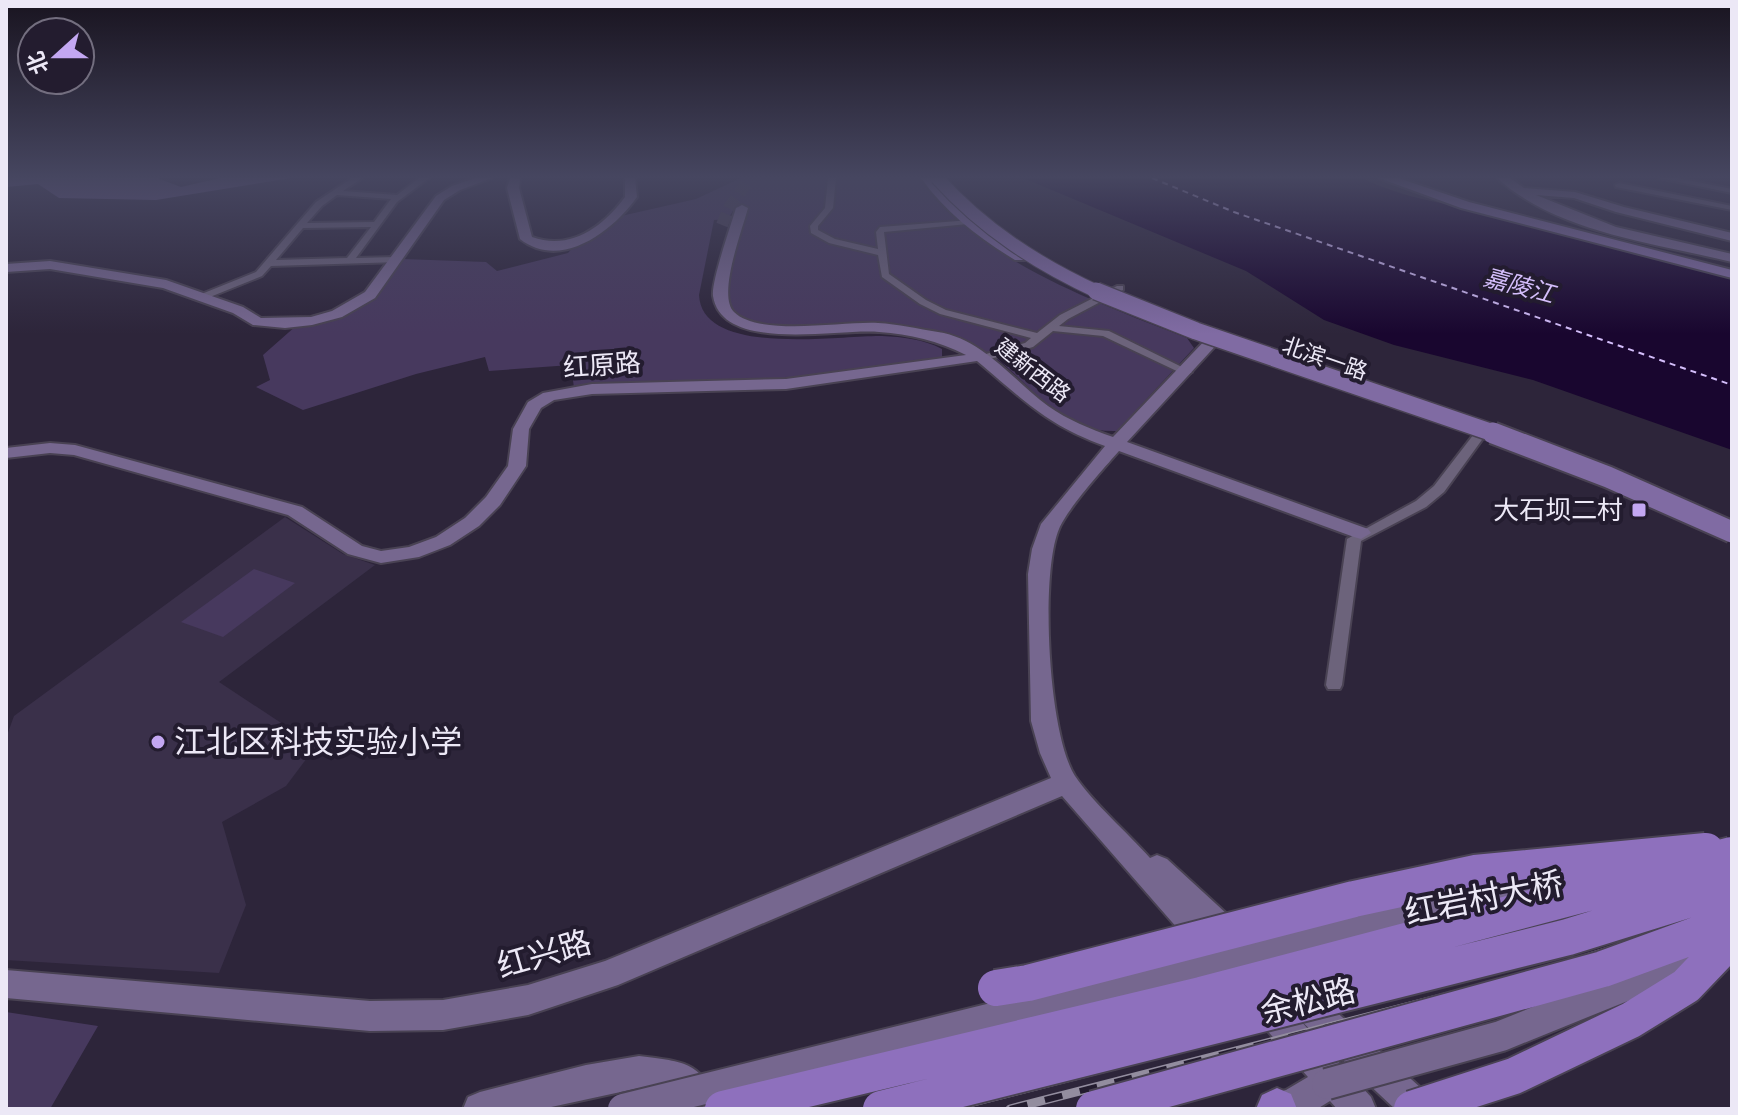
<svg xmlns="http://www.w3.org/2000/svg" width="1738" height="1115" viewBox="0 0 1738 1115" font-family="Overpass,'Noto Sans SC',sans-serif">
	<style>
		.built { fill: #3a304a }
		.green { fill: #47395e }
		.forest { fill: #6b598a }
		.water { fill: #19062f }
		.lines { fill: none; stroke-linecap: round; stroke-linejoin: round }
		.ferry { stroke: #d4befb; stroke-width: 2; stroke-dasharray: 6 5; stroke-linecap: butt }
		.secondary-tunnel { stroke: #4a4256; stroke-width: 12; stroke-dasharray: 12 6; stroke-linecap: butt }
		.street-casing { stroke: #494253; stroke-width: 4 }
		.secondary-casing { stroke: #494253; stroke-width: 4 }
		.primary-casing { stroke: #494253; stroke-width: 4 }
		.highway-casing { stroke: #494253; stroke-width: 4 }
		.street { fill: #6c637b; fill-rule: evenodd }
		.secondary { fill: #76678f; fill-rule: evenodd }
		.primary { fill: #806ba3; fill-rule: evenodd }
		.highway { fill: #8e70bd; fill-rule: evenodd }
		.rail-casing { stroke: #938d9f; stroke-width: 9 }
		.rail { stroke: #231c2f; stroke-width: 6; stroke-dasharray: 18; stroke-linecap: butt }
		.secondary-bridge-casing { stroke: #494253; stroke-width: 34; stroke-linecap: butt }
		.primary-bridge-far2-casing { stroke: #494253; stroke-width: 15; stroke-linecap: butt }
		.primary-bridge-far1-casing { stroke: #494253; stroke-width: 20; stroke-linecap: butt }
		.primary-bridge-casing { stroke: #494253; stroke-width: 25; stroke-linecap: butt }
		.highway-bridge-casing { stroke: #494253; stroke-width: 40; stroke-linecap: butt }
		.secondary-bridge { stroke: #76678f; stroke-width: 30 }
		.primary-bridge-far2 { stroke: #806ba3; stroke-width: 13 }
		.primary-bridge-far1 { stroke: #806ba3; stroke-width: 17 }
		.primary-bridge { stroke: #806ba3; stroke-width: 21 }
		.highway-bridge { stroke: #8e70bd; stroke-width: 36 }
		.poi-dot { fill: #c3a7f2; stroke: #231c2f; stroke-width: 3 }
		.labels { text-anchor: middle; stroke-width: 8; stroke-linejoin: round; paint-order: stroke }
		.far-street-label { font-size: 22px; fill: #ece8f6; stroke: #231c2f }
		.far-water-label { font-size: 24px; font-style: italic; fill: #d4befb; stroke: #231c2f }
		.street-label { font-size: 26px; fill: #ece8f6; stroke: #231c2f }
		.poi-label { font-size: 26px; fill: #ece8f6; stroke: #231c2f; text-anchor: end }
		.near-poi-label { font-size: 32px; fill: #ece8f6; stroke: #231c2f; text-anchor: start }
		.near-street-label { font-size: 32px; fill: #ece8f6; stroke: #231c2f }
	</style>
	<rect width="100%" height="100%" fill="#2d253a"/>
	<path class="built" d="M285 517 343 554 375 565 219 682 316 746 286 786 222 822 246 905 219 973 6 960V738L14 716Z"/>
	<path class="green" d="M741 178H919C976 260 1098 303 1187 338L1194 348 1117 431C1062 433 1039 394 1001 362 985 349 961 338 941 333 882 318 786 343 741 320 734 317 729 308 724 302L741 225 749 210 734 209 728 219 714 220 699 295C702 358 840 335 882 336 903 337 923 339 942 349V360L785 381 574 388 571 365 489 371 485 357 416 374 303 410 256 387 270 380 263 355 297 325 374 297 403 259 486 262 497 271 568 253 575 245 599 235 621 216 696 199Z
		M254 569 295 583 223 637 181 622Z
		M6 1012 98 1026 50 1109H6Z"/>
	<path class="forest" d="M6 178H157L181 187 220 178H291L156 200 59 198 38 184 6 187Z"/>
	<path class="water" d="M1023 178H1362C1412 203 1470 207 1523 218 1593 232 1663 256 1732 274V450L1533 380 1394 345 1324 320 1246 271Z"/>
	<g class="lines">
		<path class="ferry" d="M1152 178 1234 212 1732 385"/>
		<path class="secondary-tunnel" d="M722 225 729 208 750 178"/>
		<g class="street-casing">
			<path id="street" d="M352 178H362L343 191 397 195 419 178H429L397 202 356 258 396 257 399 258V262L271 266 262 276 205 299H199V295L256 272 316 202ZM337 195 391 199 374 222 307 223 322 206ZM371 227 347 258 276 260 303 228Z
				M828 178H836L833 208 818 226V230L835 239 878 249 876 232 880 227 971 220V224H968L884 232 889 274 926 300 946 310 1037 333 1060 315 1117 286H1123V290L1068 319 1059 326 1109 331 1192 372 1187 375 1183 374 1103 336 1053 331 1033 347 983 361 979 360V356L1025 343 1031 338 940 314 920 304 882 277 878 255 829 243 811 233 810 226 825 208Z
				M1659 178H1677L1732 189V193Z
				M1619 183 1732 206V210L1616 187 1615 185Z
				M1478 433 1484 437 1444 492 1426 507 1361 541 1342 685 1340 689H1328L1326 685 1347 539 1416 501 1434 486 1474 434Z"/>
		</g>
		<g class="secondary-casing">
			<path id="secondary" d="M475 178H492L460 190 444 200 375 298 342 317 312 325 285 328 253 325 233 313 163 288 50 269 6 272V264L50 261 166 280 243 307 261 318 311 317 332 311 365 292 436 196 452 186Z
				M510 178 520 179 519 188 532 237C570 251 603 227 625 197V178H635L637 197C613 231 561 271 520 239L507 188Z
				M1497 178H1510L1524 188 1575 192 1624 207 1732 233V241L1616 212 1574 198 1536 195 1616 227 1732 254V262C1655 243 1558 233 1497 178Z
				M742 205 748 208C742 231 717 295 734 312 759 337 844 321 878 323 898 324 918 329 938 332 983 339 1013 380 1048 406 1068 420 1090 429 1113 437L1210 335H1220V341L1127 442 1368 529 1371 533 1361 539 1354 537 1119 451C1104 468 1067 509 1059 529 1040 574 1048 734 1075 776 1094 804 1127 832 1150 858L1157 855 1167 859 1240 926 1245 935 1240 944 1230 948 1223 946 1219 953 1209 957 1199 953 1062 796 618 985 528 1015 443 1030 370 1031 6 998V970L370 1001 443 1000 528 985 605 961 1051 778 1040 753 1031 721 1028 574 1032 549 1041 524 1105 446C1046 425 1024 400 977 361L786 389 592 394 554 400 541 408 529 429 526 466 500 505 479 526 450 545 419 557 381 563 348 554 288 515 74 455 50 453 6 458V448L50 443 75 445 302 507 362 546 381 551 409 547 436 537 465 518 486 497 508 466 513 429 528 402 543 393 592 384 786 379 966 355C938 341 910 334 879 332 839 328 722 354 713 296 711 282 731 225 736 208Z
				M1301 985 1312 990 1431 1097 1436 1109H1395L1297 1017 1371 1097 1376 1109H1337L1330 1101 1317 1109H1258L1263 1097 1286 1090 1308 1077 1257 1019 1253 1008 1257 997 1268 993 1279 997 1289 1009 1286 1000 1290 990Z
				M639 1056C686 1062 701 1061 721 1109H684L674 1093 639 1088 542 1109H463L468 1097 480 1092 586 1065Z"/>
		</g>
		<g class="primary-casing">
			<path id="primary" d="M921 178H933L974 220 1025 254V260H1015C979 238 946 213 921 178Z
				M1379 178H1398L1469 202 1732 270V278L1461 208Z"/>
		</g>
		<g class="highway-casing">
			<path id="highway" d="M1277 1088 1291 1094 1297 1109H1256L1262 1095Z"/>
		</g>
		<use href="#street" class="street"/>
		<use href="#secondary" class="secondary"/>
		<use href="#primary" class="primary"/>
		<use href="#highway" class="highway"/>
		<g class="rail-casing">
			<path id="rail" d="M946 1109 1535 958 1687 911 1732 891
				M1010 1109 1546 971 1699 922 1732 907"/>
		</g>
		<use href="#rail" class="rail"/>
		<g class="secondary-bridge-casing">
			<path id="secondary-bridge" d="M1327 1084 1501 1036 1637 981 1691 952
				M623 1109 1192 969 1238 952 1501 891 1571 880"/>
		</g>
		<g class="primary-bridge-far2-casing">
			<path id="primary-bridge-far2" d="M937 178C983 229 1037 264 1100 293"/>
		</g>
		<g class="primary-bridge-far1-casing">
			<path id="primary-bridge-far1" d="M1096 291 1196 331 1499 435"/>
		</g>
		<g class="primary-bridge-casing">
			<path id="primary-bridge" d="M1493 433 1608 477 1732 532"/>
		</g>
		<g class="highway-bridge-casing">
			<path id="highway-bridge" d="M996 988 1028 983 1354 899 1475 873 1706 851
				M723 1109 1201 995 1732 855
				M881 1109 1568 937 1732 886
				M1094 1109 1603 969 1732 922
				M1412 1109 1514 1076 1631 1020 1686 986 1732 938"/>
		</g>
		<use href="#secondary-bridge" class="secondary-bridge"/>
		<use href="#primary-bridge-far2" class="primary-bridge-far2"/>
		<use href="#primary-bridge-far1" class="primary-bridge-far1"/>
		<use href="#primary-bridge" class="primary-bridge"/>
		<use href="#highway-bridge" class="highway-bridge"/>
	</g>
	<linearGradient id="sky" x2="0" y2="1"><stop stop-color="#191420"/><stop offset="0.53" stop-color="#464660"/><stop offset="1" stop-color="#464660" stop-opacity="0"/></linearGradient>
	<rect width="1738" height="334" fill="url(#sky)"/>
	<g class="poi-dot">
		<rect x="1631" y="502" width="16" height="16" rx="4"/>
		<circle cx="158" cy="742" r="8"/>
	</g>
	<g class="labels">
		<g class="far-street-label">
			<text transform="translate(1325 358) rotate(19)" y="8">北滨一路</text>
			<text transform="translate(1033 370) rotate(38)" y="8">建新西路</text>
		</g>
		<g class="far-water-label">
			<text transform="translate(1519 286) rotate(15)" y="8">嘉陵江</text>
		</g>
		<g class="street-label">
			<text transform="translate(602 365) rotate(-4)" y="9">红原路</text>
		</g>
		<g class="poi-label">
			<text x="1623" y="519">大石坝二村</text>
		</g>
		<g class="near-poi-label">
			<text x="174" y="753">江北区科技实验小学</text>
		</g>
		<g class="near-street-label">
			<text transform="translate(1484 898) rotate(-11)" y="11">红岩村大桥</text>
			<text transform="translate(544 954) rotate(-16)" y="11">红兴路</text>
			<text transform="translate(1308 1001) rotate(-14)" y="11">余松路</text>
		</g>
	</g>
	<rect width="1738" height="1115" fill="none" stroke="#ece8f6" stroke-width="16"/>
	<g transform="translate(56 56) rotate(249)"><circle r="38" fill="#231c2f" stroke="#736e7f" stroke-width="2"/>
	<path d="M0-6L14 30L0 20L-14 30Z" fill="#c3a7f2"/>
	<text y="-12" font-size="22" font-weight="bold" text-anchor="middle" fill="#ece8f6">北</text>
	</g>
</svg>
